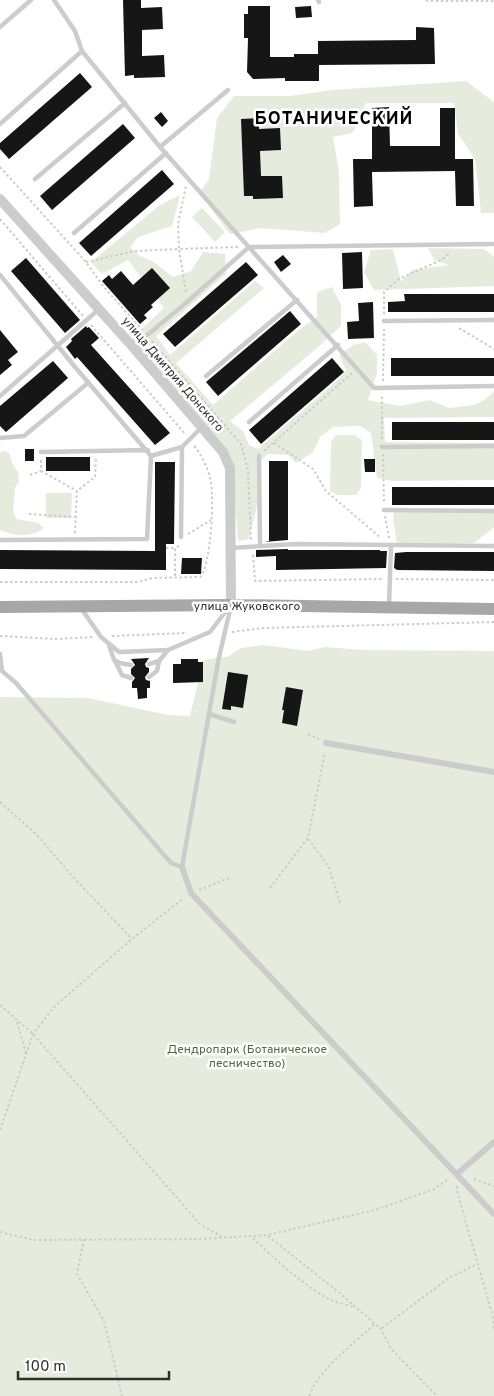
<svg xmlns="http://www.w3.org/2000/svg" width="494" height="1396" viewBox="0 0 494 1396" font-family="Overpass,sans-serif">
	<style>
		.green { fill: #e5ecdd }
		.building { fill: #161616 }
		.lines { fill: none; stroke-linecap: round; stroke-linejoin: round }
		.path { stroke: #ccc; stroke-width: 2; stroke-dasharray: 2.5 2.5; stroke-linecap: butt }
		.service { stroke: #ccc; stroke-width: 4.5 }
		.pedestrian { stroke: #ccc; stroke-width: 6 }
		.tertiary { stroke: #ccc; stroke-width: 10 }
		.primary { stroke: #a7a7a7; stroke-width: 12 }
		.labels { text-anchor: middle; stroke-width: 5; stroke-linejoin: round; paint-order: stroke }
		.street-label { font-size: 12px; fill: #2f2f2f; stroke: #fff }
		.park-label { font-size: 12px; fill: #526b3c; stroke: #fff }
		.district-label { font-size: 18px; font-weight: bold; letter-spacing: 1px; fill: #000; stroke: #fff }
	</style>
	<rect width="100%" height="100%" fill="#fff"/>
	<path class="green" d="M466 81 494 102V213H481L475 159 458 134 454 103H366C359 113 361 123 352 133L333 137 339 171 340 224 325 233 261 228 230 234 199 193 209 179 217 118 234 96H290L333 90Z
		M180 195 172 226 138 237 130 247 140 256 154 262 173 277 191 271 203 252 225 254 226 274 156 336 170 355 255 281 264 288 176 363 213 405 295 333 317 317V292L332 287 341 305V326L317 348 230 421 243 431 249 445 258 449 340 378 346 370 339 355 353 345 365 342 377 355V373L368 400 400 406 430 400 449 408 474 405 486 399 494 391V417L384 418 385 442 494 443V480L392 481 377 478 371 433 360 426 333 427 320 437 313 452 296 463 288 455 268 454 257 464 258 501 249 539 238 541 232 466 131 339 164 308 128 260 102 274 91 262 160 205Z
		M202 208 225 232 215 242 192 217Z
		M428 248 484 249 494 257V286L374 290 364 272 371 250 393 249 401 281 412 270 449 265 434 260Z
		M336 435H355L362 440 361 488 356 495H337L330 491 331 442Z
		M4 451 9 453 13 465 18 472 19 481 15 488 13 512 16 519 38 523 44 528C31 538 14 536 0 530V452Z
		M46 493H72L71 518H46Z
		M394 511H494V527L474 543 397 544 393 518Z
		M263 645 308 651 325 647 363 650 494 651V1396H0V697L88 698 168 715 190 716 203 661 219 657H227L241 648Z"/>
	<path class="building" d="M123 0H141V8L162 7 163 29 142 30V56L164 55 165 77 134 78V75L125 76Z
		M248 6H270V57H294V54H318V41L416 40V27L434 28 435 64 319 65V81H285V78L253 79 247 72 248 38H244V14H248Z
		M311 6 312 17 296 18 295 7Z
		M80 73 92 87 9 159 0 149V143Z
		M389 107 390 146H440V108H455V159H473L474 206H456L455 171 372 172 373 206 354 207 353 159H372V108Z
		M161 112 168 121 162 127 154 118Z
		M259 118V129L280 128 281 150 260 151 261 176H282L283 198 253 199V196H244L241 119Z
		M123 124 135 138 52 210 40 196Z
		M162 170 174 184 91 256 79 243Z
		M362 252 363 288 343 289 342 253Z
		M283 255 291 264 281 272 274 262Z
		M26 258 80 320 65 333 11 271Z
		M246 262 258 275 175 347 163 334Z
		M152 268 170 288 151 305 153 307 144 315 147 318 140 324 102 281 109 275 112 279 121 271 133 285Z
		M404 294H494V312H388V302L405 301Z
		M373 302 374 338 348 339 347 322 359 321 358 303Z
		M290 311 301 324 218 396 206 382Z
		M86 326 87 328 89 327 99 338 91 345 170 433 155 445 77 357 75 359 66 347 72 341 71 339Z
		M0 330 18 352 8 360 12 365 0 375Z
		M332 358 344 372 261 444 249 430Z
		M391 358H494V376H391Z
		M53 361 68 378 6 432 0 426V406Z
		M392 422H494V440H392Z
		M25 449H34V461H25Z
		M46 457H90V471H46Z
		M364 459H375V472H365Z
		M269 461H288V540L264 542 269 541Z
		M155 462H175L174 544H166V570L0 569V550L155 551Z
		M392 487H494V505H392Z
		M288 549V550H380V551H387L386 568 276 570V556L256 557V550Z
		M406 552H494V571L397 570 394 568 395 553Z
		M182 558H202L201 574H181Z
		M149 658 145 664 146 667 149 668V672L145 677 146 680 150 681V688H147V698L138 699 137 688H132V682L135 678 131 674V669L135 665 131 659Z
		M181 659H198V662H203V682L173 683V664H181Z
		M228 672 248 675 243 708 231 706V710L222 709Z
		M286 687 303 690 297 726 282 723 284 710H282Z"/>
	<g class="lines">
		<path class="path" d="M426 0 428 1H494
			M0 167 86 262 103 286 142 330
			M0 219 83 316
			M86 262 135 251 179 249 178 224 186 186
			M186 292 179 249 238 247
			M384 314V292L399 279 441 260 451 252
			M91 325 186 435
			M459 328 494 349
			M152 341 241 444 248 470 251 540
			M383 381 384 329
			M382 439V394
			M274 443 313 469 326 491 381 538
			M264 451 352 373
			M383 454 384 504
			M41 471 77 491
			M30 475 41 471V459
			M29 514 76 517
			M385 516 389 538
			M75 533 77 491 95 477 96 457
			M188 534 211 520
			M166 548H175
			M253 555 255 581 384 579
			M175 576V548L181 545
			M396 579 494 580
			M0 582H138L152 578 200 577C211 566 214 500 211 483 209 469 202 456 193 444
			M232 632 263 628 494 622
			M0 636 56 639 92 637
			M112 636 187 633
			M308 734 319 739
			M0 802 38 836 72 876 132 939
			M308 839 329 867 340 903
			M270 888 308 838 325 752
			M199 890 229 878
			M0 1005 33 1034 200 1224 222 1237
			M17 1022 26 1053
			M0 1130 33 1034 54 1007 132 939 184 898
			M474 1179 494 1186
			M457 1186V1191L493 1317 494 1331
			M0 1232 34 1240 200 1239 267 1235 375 1210 434 1189 449 1179
			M268 1236 336 1290 381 1329 391 1349 437 1396
			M253 1238C276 1260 300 1283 329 1299 337 1303 347 1305 355 1307
			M84 1239 77 1274 104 1321 122 1396
			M382 1328 449 1278 477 1264
			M309 1396C322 1365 352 1347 375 1323"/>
		<path class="service" d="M54 0 75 31 82 51 160 147
			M318 0 319 2
			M0 27 31 0
			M228 90 160 147 374 388 494 386
			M0 124 82 51
			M35 179 125 103
			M74 233 166 153
			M0 275 75 367 151 456 147 539 0 540
			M384 321 494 320
			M134 346 187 302 249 247 493 244
			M206 376 297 300
			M0 396 98 310
			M249 422 338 345
			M0 438 24 436 88 383
			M382 447 494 446
			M41 452 148 450
			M151 456 182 447 202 427
			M259 456 260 546
			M384 510 494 511
			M181 537 182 447
			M231 548 295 544 494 546
			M389 606 391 546
			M81 608 101 637 119 652 168 650 210 632 229 607
			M109 645 114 660 120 663 131 665
			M0 654 2 671 16 683 171 863 182 867 219 657 231 606
			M115 661 122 675 131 678
			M149 664 159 661 168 650
			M149 677 157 671 159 661
			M209 714 234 722"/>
		<path class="pedestrian" d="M326 743 494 772
			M182 867 191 893 494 1214
			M457 1174 494 1142"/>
		<path class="tertiary" d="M0 199 133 347 223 452 230 468 231 605"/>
		<path class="primary" d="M0 607 231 605 494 609"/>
	</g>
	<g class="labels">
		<g class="street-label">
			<text transform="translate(173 374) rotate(49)" y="4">улица Дмитрия Донского</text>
			<text x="247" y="610">улица Жуковского</text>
		</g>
		<g class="park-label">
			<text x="247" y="1053">Дендропарк (Ботаническое<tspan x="247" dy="14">лесничество)</tspan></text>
		</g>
		<g class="district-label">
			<text x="334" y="124">БОТАНИЧЕСКИЙ</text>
		</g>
	</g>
	<path d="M18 1371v8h151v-8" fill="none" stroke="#2f2f2f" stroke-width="2.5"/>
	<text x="25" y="1371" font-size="15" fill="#2f2f2f" stroke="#ffffff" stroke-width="4" paint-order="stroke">100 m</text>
</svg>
